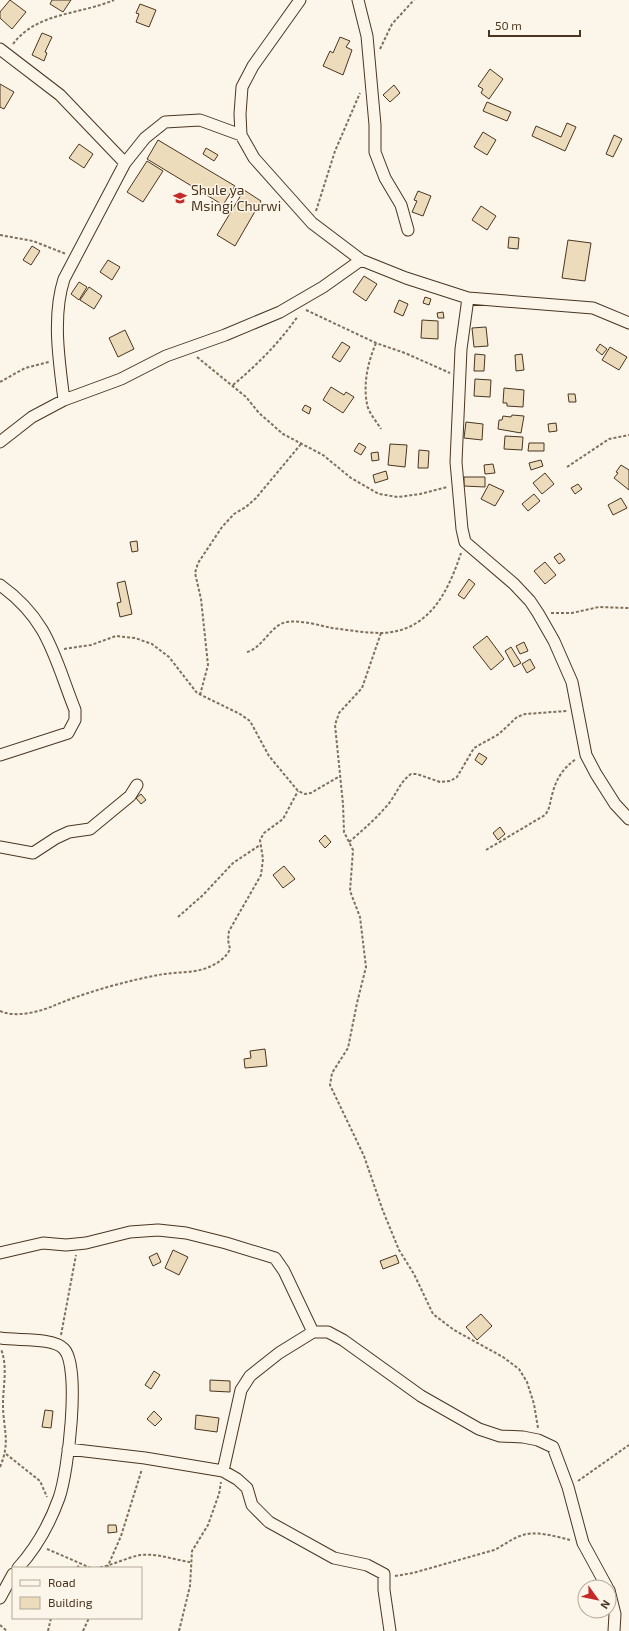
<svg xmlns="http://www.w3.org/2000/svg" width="629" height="1631" viewBox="0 0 629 1631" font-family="'Exo 2',sans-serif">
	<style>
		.building { fill: #ecdcbc; stroke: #4a3520 }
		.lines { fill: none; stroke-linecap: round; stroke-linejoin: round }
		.minor-casing { stroke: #4a3520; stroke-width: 13 }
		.path { stroke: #7f6f5c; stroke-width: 2; stroke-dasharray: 3 2; stroke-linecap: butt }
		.minor { stroke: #fbf6e9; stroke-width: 11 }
		.labels { text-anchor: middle; stroke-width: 3; stroke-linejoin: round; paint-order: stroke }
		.poi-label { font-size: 14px; fill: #4a3520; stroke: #fbf6e9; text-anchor: start }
	</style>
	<rect width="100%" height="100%" fill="#fbf6e9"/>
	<path class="building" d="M10 0 26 12 12 29 0 18V12Z
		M52 0H71L63 12 50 4Z
		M140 4 156 10 149 27 136 22 139 14 136 13Z
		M42 33 52 37 45 52 47 53 44 61 32 55Z
		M340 37 350 41 346 47 352 50 343 75 323 66 330 51 333 53Z
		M490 69 503 79 489 99 481 93 483 89 478 86Z
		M0 84 14 92 4 109 0 107Z
		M394 85 400 93 390 102 383 95Z
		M487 102 511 112 507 121 483 111Z
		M567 123 576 127 565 151 532 136 536 126 561 137Z
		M483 132 496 140 487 155 474 147Z
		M614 135 622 139 613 157 606 154Z
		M158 140 235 186 223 205 147 159Z
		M79 144 93 154 84 168 69 158Z
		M206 148 218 155 214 161 203 154Z
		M147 161 163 171 143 202 127 192Z
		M244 190 261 201 235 246 217 235Z
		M418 191 431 196 423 216 412 212 417 201 414 200Z
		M481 206 496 216 487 230 472 220Z
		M509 237 519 238 518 249 508 248Z
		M568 240 591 243 585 281 562 278Z
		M32 246 40 251 31 265 23 260Z
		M108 260 120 267 112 280 100 272Z
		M364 276 377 284 366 301 353 292Z
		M79 282 87 287 79 300 71 294Z
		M89 287 102 296 94 309 80 300Z
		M425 297 431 299 429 305 423 303Z
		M399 300 408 304 403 316 394 312Z
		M443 312 444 318H438L437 313Z
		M422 320 438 321V339L421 338Z
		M486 327 488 346 474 347 472 328Z
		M125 330 134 349 118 357 109 338Z
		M342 342 350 347 340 362 332 357Z
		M600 344 607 349 602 355 596 350Z
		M610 347 627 357 619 370 602 360Z
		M475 354 485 355 484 371H474Z
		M522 354 524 370 516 371 515 355Z
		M475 379 491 380 490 397 474 396Z
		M331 387 344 395 346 392 354 397 343 413 323 400Z
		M504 388 524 390 523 407 507 406V403H503Z
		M568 394H575L576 402H569Z
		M305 405 311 408 309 414 302 410Z
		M512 415 524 416 521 433 498 429 499 420H502L503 416 511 417Z
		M466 422 483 424 482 440 464 438Z
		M556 423 557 431 549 432 548 424Z
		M505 436 523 437 522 450 504 449Z
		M359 443 366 447 361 455 354 451Z
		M529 443H544V451H528Z
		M390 444 407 445 405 467 388 465Z
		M419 450 429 451 428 468H418Z
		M378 452 379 460 372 461 371 453Z
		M541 460 543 466 531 470 529 463Z
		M493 464 495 473 485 474 484 465Z
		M621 465 629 470V490L614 478 618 473 616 472Z
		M386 471 388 479 375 483 373 475Z
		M545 473 554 484 542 494 533 483Z
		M464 477H485V487L464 486Z
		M489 484 504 491 495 506 481 499Z
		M578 484 582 489 575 494 571 488Z
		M534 494 540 501 528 511 522 504Z
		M621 498 627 508 613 515 608 505Z
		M137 541 138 551 132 552 130 542Z
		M560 553 565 560 559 564 554 557Z
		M545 562 556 575 545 584 534 571Z
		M469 579 475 584 464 599 458 595Z
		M125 581 132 614 120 617 117 603 121 602 117 583Z
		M487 636 504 659 491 670 473 647Z
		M524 642 528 651 520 654 516 646Z
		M511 647 521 663 514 667 505 651Z
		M530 659 535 668 527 673 522 664Z
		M479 753 487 758 482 765 475 760Z
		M141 794 146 800 141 804 136 798Z
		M500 827 505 834 498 840 493 833Z
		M325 835 331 842 325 848 319 841Z
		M284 866 295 879 283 888 273 875Z
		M265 1049 267 1066 245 1068 244 1059 251 1058 250 1051Z
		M173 1250 188 1257 179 1275 165 1268Z
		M157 1253 161 1262 153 1266 149 1257Z
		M396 1255 399 1263 383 1269 380 1261Z
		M481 1314 492 1326 477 1340 466 1327Z
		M154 1371 160 1375 151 1389 145 1385Z
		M210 1380 230 1381V1392L210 1391Z
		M45 1410 53 1411 51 1428 42 1427Z
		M154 1411 162 1419 155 1426 147 1419Z
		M196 1415 219 1418 217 1432 195 1429Z
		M108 1525H116L117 1532 108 1533Z"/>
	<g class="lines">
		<g class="minor-casing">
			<path id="minor" d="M300 0 253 66 242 87 240 114 241 135 254 158 312 223 361 260 406 278 468 298 593 308 629 323
				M358 0 367 36 375 125V152L385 178 401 205 408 230
				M0 49 60 95 125 163
				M468 298 461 349 456 462 462 529 465 542 514 584 530 601 538 613 554 641 572 682 586 755 596 774 615 804 629 819
				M64 400C59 361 52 316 64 279L125 163 145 138 165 122 200 120 241 135
				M0 442 32 417 64 400 121 379 166 356 225 335 280 312 323 287 361 260
				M0 585C49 620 54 657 75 710V720L68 733 0 755
				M0 847 33 853 56 838 69 832 90 829 130 796 137 785
				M0 1253 43 1243 66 1245 86 1243 130 1232 158 1230 186 1233 226 1243 275 1258 284 1271 313 1332
				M0 1338C17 1341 53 1337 64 1349 81 1367 68 1473 59 1498 50 1523 37 1547 18 1568
				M68 1449 145 1458 223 1471 237 1479 247 1488 252 1505 269 1522 334 1558 367 1565 384 1574V1590L390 1631
				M223 1471 241 1390 250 1376 279 1353 313 1332H328L343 1340 421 1396 479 1429 500 1436 523 1437 538 1440 553 1447 568 1487 583 1543 607 1587
				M609 1590 615 1614 614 1631
				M0 1598 13 1574"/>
		</g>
		<path class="path" d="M13 44C37 12 79 15 114 0
			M380 49 392 24 414 0
			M316 211 335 151 360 93
			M0 235 33 241 66 254
			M306 310 376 343 405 353 450 373
			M376 343C368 362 363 383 367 404 368 412 377 422 381 429
			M197 357 246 397 259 413 283 434 323 455 351 478 379 494 398 497 420 494 447 487
			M0 382 25 368 49 362
			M233 385C258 364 279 343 298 316
			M567 467 609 439 629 435
			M551 613H572L599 607 629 608
			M381 633 362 688 339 713 335 725 343 804 344 832 353 850 350 891 360 917 366 967 357 1003 348 1048 332 1073 330 1085 364 1156 383 1211 399 1250 414 1274 433 1314 454 1330 503 1357 519 1369 527 1382 534 1404 538 1428
			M64 649 91 645 116 636 135 638 152 644 169 657 197 693 240 714 250 721 269 756 298 791 305 794 311 793 340 776
			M247 652C263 648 271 624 287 622 302 620 318 625 332 628 348 630 366 633 381 633 429 632 448 592 461 553
			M200 695 208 665 201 599 195 573 198 563 222 527 234 514 246 507 256 498 301 444
			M349 842C364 829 378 817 390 802 397 792 401 781 411 774H417L440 782 450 781 457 777 474 748 499 734 517 717 525 714 567 711
			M486 850 545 815C550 809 550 802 552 795 556 779 563 768 576 759
			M178 917 203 895 233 863 260 845
			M0 1011C15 1018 39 1012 53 1006 86 992 129 980 164 974 179 972 196 973 209 967 217 964 227 957 230 949L228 940 229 931 261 875 263 859 260 840 264 833 283 819 298 791
			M61 1335 76 1255
			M6 1454 40 1481 47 1497
			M0 1467C11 1441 3 1430 3 1404 3 1386 8 1367 1 1349
			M578 1481 629 1445
			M47 1549 91 1568
			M77 1568 80 1564
			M95 1568C109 1567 125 1558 140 1555 158 1553 174 1560 190 1562
			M107 1568 121 1536 142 1469
			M395 1576 413 1573 494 1550C503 1546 511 1539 520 1536 535 1530 554 1536 570 1540
			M0 1625 7 1631
			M48 1631 51 1618
			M83 1631 89 1618
			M179 1631 190 1586 192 1551 208 1525 219 1494 221 1482"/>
		<use href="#minor" class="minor"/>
	</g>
	<defs>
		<g id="school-bare" transform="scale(1.08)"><path d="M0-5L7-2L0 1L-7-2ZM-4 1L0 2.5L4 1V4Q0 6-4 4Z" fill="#c62828" stroke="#fbf6e9" stroke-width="2.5" paint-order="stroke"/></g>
	</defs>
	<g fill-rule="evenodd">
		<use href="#school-bare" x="180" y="198"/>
	</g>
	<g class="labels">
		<g class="poi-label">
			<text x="191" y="195">Shule ya<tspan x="191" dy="16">Msingi Churwi</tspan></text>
		</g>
	</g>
	<rect x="12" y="1567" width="130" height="52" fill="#fbf6e9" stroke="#b4a999"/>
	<rect x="20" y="1580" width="20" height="6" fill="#fbf6e9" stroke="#b4a999"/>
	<text x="48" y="1587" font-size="12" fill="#4a3520">Road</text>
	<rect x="20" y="1597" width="20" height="12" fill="#ecdcbc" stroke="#b4a999"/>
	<text x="48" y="1607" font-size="12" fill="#4a3520">Building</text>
	<g transform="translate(597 1599) rotate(123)"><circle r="19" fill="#fbf6e9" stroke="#b4a999"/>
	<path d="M0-3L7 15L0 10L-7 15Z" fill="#c62828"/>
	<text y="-6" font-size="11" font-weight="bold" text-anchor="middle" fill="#4a3520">N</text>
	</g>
	<path d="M489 30v6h91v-6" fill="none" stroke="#4a3520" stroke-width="2"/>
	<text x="495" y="30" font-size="12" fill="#4a3520" stroke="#fbf6e9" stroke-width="3" paint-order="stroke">50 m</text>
</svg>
